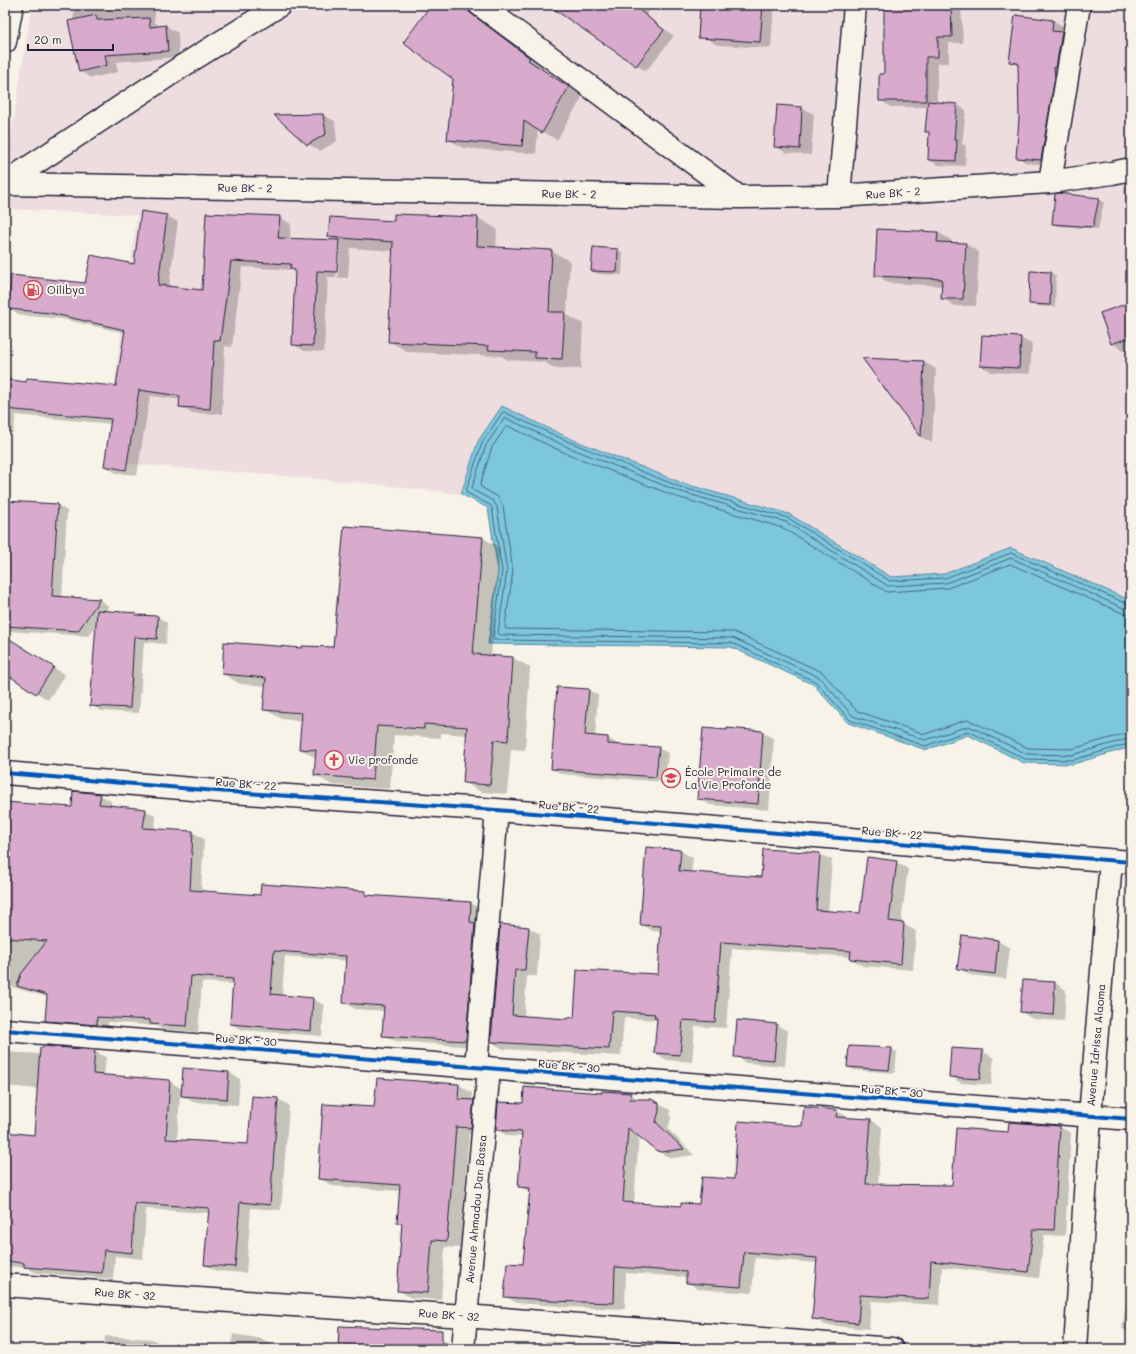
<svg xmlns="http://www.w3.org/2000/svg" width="1136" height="1354" viewBox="0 0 1136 1354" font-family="Mali,sans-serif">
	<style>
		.built { fill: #eedddf }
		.water { fill: #7dc7dd; stroke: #59859c }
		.shadow { fill: #0003; fill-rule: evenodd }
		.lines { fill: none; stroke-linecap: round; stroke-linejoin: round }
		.shore { stroke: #46647c; stroke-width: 1 }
		.building { fill: #d8aacb; stroke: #22223b }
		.minor-casing { stroke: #22223b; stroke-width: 25 }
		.secondary-casing { stroke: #22223b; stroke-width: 25 }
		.minor { stroke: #f7f3e8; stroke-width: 22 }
		.secondary { stroke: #f7f3e8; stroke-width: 22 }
		.cycleway-casing { stroke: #f7f3e8; stroke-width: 6 }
		.cycleway { stroke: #0057b8; stroke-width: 4 }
		.labels { text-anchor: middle; stroke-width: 4; stroke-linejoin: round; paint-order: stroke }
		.street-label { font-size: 11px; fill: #22223b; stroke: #f7f3e8 }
		.poi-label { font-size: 11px; fill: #22223b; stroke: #f7f3e8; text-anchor: start }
	</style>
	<rect width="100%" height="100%" fill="#f7f3e8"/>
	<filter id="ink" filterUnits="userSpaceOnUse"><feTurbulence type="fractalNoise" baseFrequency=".025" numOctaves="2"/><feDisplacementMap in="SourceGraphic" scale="8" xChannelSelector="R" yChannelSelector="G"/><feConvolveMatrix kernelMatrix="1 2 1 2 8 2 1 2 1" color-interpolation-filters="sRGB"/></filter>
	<g filter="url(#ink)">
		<path class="built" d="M32 5H1131V599L1127 600 1011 548 944 574 891 577 789 514 682 483 569 438 502 406 478 441 461 494 355 482 104 462 137 215 5 209V173Z"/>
		<path class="water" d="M502 406 569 438 682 483 789 514 891 577 944 574 1011 548 1127 599H1131V747L1073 764 1024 763 968 735 926 750 848 723 814 685 731 647 488 644 498 571 488 508 461 494 478 441Z"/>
		<path class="shadow" d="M75 5H156L154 22 161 27 166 26 178 33 179 57 116 62 118 72 91 78 80 71 73 21Z
			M432 5H461L544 67 543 69 583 96 557 140 538 129 536 154 463 148 448 139 454 78Z
			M579 5H654L646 15 674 36 646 71 636 65Z
			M701 5H774L771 48 717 45 706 38Z
			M885 5H961L963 43H949V63H937V103L957 105 966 110 962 144 966 146 965 166 938 165 929 160 930 133 926 131 929 107H891L880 100 886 75Z
			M1053 20 1063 26 1062 33 1071 39 1051 165 1027 163 1017 157 1020 118 1019 66 1010 61Z
			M777 106 802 108 814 114 811 155 786 153 775 146Z
			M323 115 335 121 337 141 320 151 308 144Z
			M1131 186V347L1122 350 1112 343 1131 303 1124 187Z
			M1099 199 1104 202 1098 229 1058 226 1053 223Z
			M207 214 279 217 291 224 290 239 337 241 329 237 395 222V215L478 218 497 229 496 248 551 251 570 261 567 315 583 324 581 369 554 368 544 362 508 360 501 356 408 352 389 341 394 251 350 248 348 278 328 277 324 352 304 351 293 344 296 272 293 270 242 267 232 347 225 346 222 414 192 413 180 407 181 400 150 396 137 475 116 473 105 466 112 424 16 415 13 433 5 432V380L27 383 117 387 125 333 62 319 20 315 9 308 86 284 134 266 167 216 178 222 169 287 202 291ZM338 246H340L338 277H336Z
			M938 232 951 240 950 244H966L979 252 976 306H955L942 298 943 286 889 283 876 275Z
			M618 250 623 253 622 275 598 274 592 271Z
			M1031 272 1051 273 1056 276 1055 307 1035 306 1030 303Z
			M1020 338 1032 344 1030 374 992 372 981 366Z
			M864 360 924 362 936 369 932 443 921 437Z
			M5 500 16 503 57 505 67 511 62 598 100 600 109 606 105 612 136 614 141 616 158 617 167 623 166 644 144 642 139 713 100 711 91 705 97 624 89 636 8 631 5 628Z
			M345 527 483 538 500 548 491 656 513 658 530 667 525 750 511 749 507 794 481 792 464 782 467 735 441 733V738L394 735 390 789 332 785 315 775 316 758 300 749 302 721 282 719 264 709 266 686 240 684 223 674 303 649 334 648Z
			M5 636 65 675 48 700 5 672Z
			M589 690 598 695 595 737 608 738 617 744V745L658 748 668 753 665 782 561 774 552 768Z
			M728 729 763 732 774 739 769 810 710 805 698 798Z
			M100 795 111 801V806L145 810 156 816 155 830 193 832 204 839 201 892 261 897 365 892 373 896 471 903 482 910 474 1047 395 1041 383 1035 385 1011 355 1009 344 1002 347 961 285 956 282 996 313 999 324 1005 322 1036 243 1030 231 1024 234 984 202 982 198 1032 162 1029 156 1026 108 1022V1031L57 1027 46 1020 48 997 8 986 5 1010V841Z
			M764 850 820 854 832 860 828 912 861 914 896 862 908 869 901 923 916 931 913 970 863 966 851 959 852 957 732 948 726 1028 695 1026 692 1062 667 1060 655 1053 658 1020 624 1018 621 1056 503 1049 492 1042 529 928 540 934 537 976H527L524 1016 569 1020 575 1019 659 976 662 932 653 931 641 924 681 851 693 858 691 873 761 878Z
			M963 937 998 941 1010 948 1006 979 970 975 959 968Z
			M1055 983 1066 990 1064 1021 1033 1019 1021 1012Z
			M776 1025 788 1031 785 1066 746 1063 735 1056Z
			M891 1049 897 1052 895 1073 854 1070 848 1067Z
			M94 1051 106 1057 104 1076 169 1081 182 1089 228 1072 240 1079 238 1105 193 1102 180 1095 177 1141 249 1145 253 1097 278 1099 289 1105 281 1210 251 1208 246 1273 216 1271 205 1265 209 1213 146 1209 143 1259 115 1256 113 1279 36 1273 28 1268 5 1266V1134L35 1136 39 1089 5 1086V1052L41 1054Z
			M982 1051 994 1058 991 1085 961 1083 950 1076Z
			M459 1085 472 1093V1101L486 1108 484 1135 469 1134 460 1248 445 1247 441 1300 411 1298 398 1290 403 1225 398 1222 401 1191 332 1186 319 1178 375 1108Z
			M600 1092 630 1094 641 1100 659 1104 670 1110 671 1118 668 1129 694 1155 673 1158 669 1157 657 1151 639 1136 634 1203 682 1207 700 1205 735 1180 803 1127 837 1111 848 1117V1119L871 1120 882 1127 878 1185 953 1186 1009 1133 1060 1127 1071 1133 1065 1236 1044 1235 1039 1278 942 1267 940 1305 871 1301 869 1329 825 1325 813 1318 817 1263 755 1258 752 1293 698 1289 687 1282V1277L626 1273 625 1309 561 1307 558 1306 517 1303 505 1296 524 1265 531 1193 519 1186 523 1137 508 1136 497 1130 524 1104 600 1094Z
			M1128 1150H1131V1239L1128 1237 1130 1183 1126 1180Z
			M1126 1302 1131 1303V1334L1122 1329Z
			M233 1334 262 1339 274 1346 273 1349H230Z
			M105 1336 152 1339 164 1346 163 1349H104Z
			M441 1339 451 1344V1349H339Z
			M546 1341 609 1347 617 1349H545Z"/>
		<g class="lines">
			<path class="shore" d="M1131 603H1125L1011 553 945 578 890 581 788 518 680 487 567 441 504 412 502 413 482 443 466 491 467 493 490 505 492 508 502 571 493 638 494 640 732 643 816 682 850 720 925 746 968 731 1025 759 1073 760 1131 743
				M1131 608H1123L1011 558 946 583 888 586 786 522 678 491 565 446 506 418 504 419 486 445 472 488 473 490 493 501 497 507 507 571 498 633 500 635 733 638 819 677 853 716 925 740 969 726 1027 754 1072 755 1131 738
				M1131 614 1122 613 1010 564 948 588 887 592 783 528 677 497 563 452 508 426 506 427 492 447 480 485 481 487 498 497 503 506 513 571 505 627 506 629 734 632 822 672 857 711 925 734 963 721 969 720 1028 748 1072 749 1131 732"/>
		</g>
		<path class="building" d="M431 5H460L530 58 528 60 569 87 542 133 524 121 522 146 447 140 453 79 403 43Z
			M548 5H633L664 30 636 66Z
			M700 5H763L760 42 698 38Z
			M884 5H951L952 37H938V57H926V101H879V74H884Z
			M96 15 97 20 149 18 150 27 166 25 168 51 105 55 107 65 79 72 68 21Z
			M1015 15 1053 20 1052 31 1062 32 1056 68 1054 67 1055 77 1041 160 1016 158 1019 118 1018 63 1009 62Z
			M928 101 957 104 954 140H957L956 161 928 160 929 132H925Z
			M777 105 802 107 800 149 774 147Z
			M323 114 326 134 307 145 274 115Z
			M1058 193 1099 198 1093 227 1052 224 1055 194Z
			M141 211 167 215 158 285 202 290 206 213 280 216 278 238 339 240 337 272 317 271 313 346 292 345 295 270 290 269 291 264 231 261 220 341 214 340 210 409 179 407 180 396 139 390 126 470 104 466 111 419 5 409V379L26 382 27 378 116 386 125 330 50 313 8 309 11 275 85 283 91 255 134 264Z
			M394 214 478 217 477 246 552 250 549 312H565L562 359 535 358V352L488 350 489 346 388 342 393 242 328 237 330 217 394 221Z
			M877 229 938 232 937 242 966 243 963 299H941L942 279 875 276Z
			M593 247 618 249 617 272 591 271Z
			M1030 271 1051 272 1050 305 1029 304Z
			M1131 302V337L1111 344 1100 313Z
			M982 335 1021 337 1019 368 980 366Z
			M862 358 924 361 921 437Z
			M5 501 58 504 52 596 100 599 78 631 5 626Z
			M344 526 483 537 473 654 513 657 508 741 494 740 490 785 463 783 467 727 424 724V729L377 726 373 780 314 775 316 750 299 749 302 713 263 710 266 678 222 674 224 642 302 648V646L333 647Z
			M97 610 136 613V615L158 616 157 639 134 637 130 708 90 706Z
			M5 636 54 667 36 694 5 673Z
			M557 687 589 689 585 735 608 737V744L659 747 656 777 551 769Z
			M703 728 727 730V728L763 731 758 804 697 799Z
			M73 791 101 794 99 804 146 809 143 828 193 831 190 890 260 895 261 884 366 891 365 895 471 902 470 922 475 923 466 1041 382 1036 384 1006 343 1003 346 956 274 951 271 994 313 998 311 1031 230 1024 233 979 191 976 187 1026 150 1024V1020L97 1017V1025L45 1021 47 995 17 986 21 974 47 941 5 938V802L72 807Z
			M646 847 681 850 679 871 761 877 763 849 820 853 816 910 860 913 867 857 897 861 889 921 904 923 901 964 850 959 851 951 721 942 715 1022 683 1020 680 1055 654 1053 657 1018H654L655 1014 612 1011 609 1049 491 1042 500 924 529 927 525 970H515L512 1015 568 1019V1017L574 1018 577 970 658 974 661 926 640 925Z
			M962 935 998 940 995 974 957 969Z
			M1023 980 1055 982 1053 1015 1020 1012Z
			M737 1020 777 1024 774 1060 734 1057Z
			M43 1046 95 1050 93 1074 170 1080 166 1139 248 1144 252 1096 278 1098 270 1205 240 1202 235 1267 204 1265 209 1208 135 1203 132 1253 104 1250 102 1273 24 1267V1263L5 1261V1132L34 1135 40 1048H43Z
			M849 1046 892 1048 889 1070 847 1067Z
			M951 1048 983 1050 980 1079 949 1077Z
			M183 1068 229 1072 227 1099 181 1096Z
			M377 1078 459 1084 458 1099 474 1100 471 1128 456 1127 447 1241 432 1240 428 1293 397 1291 402 1223H397L400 1185 318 1179 323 1104 374 1107Z
			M524 1087 602 1093V1091L631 1093 630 1099H651L659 1103V1111L656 1122 684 1149 661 1152 657 1151 628 1128 623 1202 681 1206V1203L699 1204 702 1177 734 1179 738 1121 802 1126 804 1107 837 1110 836 1117 871 1119 866 1184 952 1185 956 1128 1008 1132 1009 1122 1060 1126 1054 1230 1033 1229 1028 1272 931 1261 929 1299 860 1295 858 1323 812 1319 817 1258 744 1252 741 1287 686 1283V1272L615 1267 614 1303 549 1301V1300L504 1297 507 1263 523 1264 530 1188 518 1187 522 1132 496 1130 498 1102 523 1103Z
			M339 1326 442 1330V1349H338Z"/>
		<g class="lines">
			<g class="minor-casing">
				<path id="minor" d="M480 5 739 197
					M1050 182 1079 5
					M5 183 184 65 280 5
					M5 184 739 197 839 196 1050 182 1112 173 1131 169
					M839 196 855 5
					M5 773 216 791 497 810 1131 862
					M5 1030 1131 1119
					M476 1067 497 810
					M5 1285 151 1296 465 1316 892 1349
					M463 1349 489 1068
					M1075 1349 1090 1116 1111 861"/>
			</g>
			<g class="secondary-casing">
				<path id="secondary" d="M5 42 12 5"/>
			</g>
			<use href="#minor" class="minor"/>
			<use href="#secondary" class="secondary"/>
			<g class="cycleway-casing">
				<path id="cycleway" d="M5 773 216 791 497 810 1131 862
					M5 1030 1131 1119"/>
			</g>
			<use href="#cycleway" class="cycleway"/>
		</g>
	</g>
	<defs>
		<g id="fuel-ring" transform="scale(1)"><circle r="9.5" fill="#f7f3e8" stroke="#d1495b" stroke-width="1.5"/><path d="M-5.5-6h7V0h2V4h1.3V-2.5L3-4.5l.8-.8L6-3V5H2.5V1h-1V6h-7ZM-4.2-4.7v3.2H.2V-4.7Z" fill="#d1495b"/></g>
		<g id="church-ring" transform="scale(1)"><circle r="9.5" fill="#f7f3e8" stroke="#d1495b" stroke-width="1.5"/><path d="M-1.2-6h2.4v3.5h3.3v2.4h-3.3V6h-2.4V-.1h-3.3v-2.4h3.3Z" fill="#d1495b"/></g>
		<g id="school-ring" transform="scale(1)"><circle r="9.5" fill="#f7f3e8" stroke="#d1495b" stroke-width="1.5"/><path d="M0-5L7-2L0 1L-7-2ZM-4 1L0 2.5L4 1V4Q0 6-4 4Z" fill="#d1495b"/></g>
	</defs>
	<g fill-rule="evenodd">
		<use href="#fuel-ring" x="33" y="290"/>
		<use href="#church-ring" x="334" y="760"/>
		<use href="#school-ring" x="671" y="778"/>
	</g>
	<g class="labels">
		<g class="street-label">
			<text transform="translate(245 188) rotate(1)" y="4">Rue BK - 2</text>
			<text transform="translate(893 193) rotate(-4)" y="4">Rue BK - 2</text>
			<text transform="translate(569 194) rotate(1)" y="4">Rue BK - 2</text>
			<text transform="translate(246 784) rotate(4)" y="4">Rue BK - 22</text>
			<text transform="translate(569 807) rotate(5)" y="4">Rue BK - 22</text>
			<text transform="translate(892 833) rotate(5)" y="4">Rue BK - 22</text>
			<text transform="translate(246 1040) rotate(4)" y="4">Rue BK - 30</text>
			<text transform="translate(1096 1045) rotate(-85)" y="4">Avenue Idrissa Alaoma</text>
			<text transform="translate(569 1066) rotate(5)" y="4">Rue BK - 30</text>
			<text transform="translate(892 1091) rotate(5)" y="4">Rue BK - 30</text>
			<text transform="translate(476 1209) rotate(-85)" y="4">Avenue Ahmadou Dan Bassa</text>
			<text transform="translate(125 1294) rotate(4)" y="4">Rue BK - 32</text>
			<text transform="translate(449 1315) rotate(4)" y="4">Rue BK - 32</text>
		</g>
		<g class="poi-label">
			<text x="47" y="294">Oilibya</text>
			<text x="348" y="764">Vie profonde</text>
			<text x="685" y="776">École Primaire de<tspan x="685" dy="13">La Vie Profonde</tspan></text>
		</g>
	</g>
	<rect width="1136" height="1354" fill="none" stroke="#f7f3e8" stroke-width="20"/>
	<rect x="10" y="10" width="1116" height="1334" fill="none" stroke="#22223b" stroke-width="1.5" filter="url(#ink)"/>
	<path d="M28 44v6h85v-6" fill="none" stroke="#22223b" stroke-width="2"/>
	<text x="34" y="44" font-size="12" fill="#22223b" stroke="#f7f3e8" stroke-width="3" paint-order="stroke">20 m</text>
</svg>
